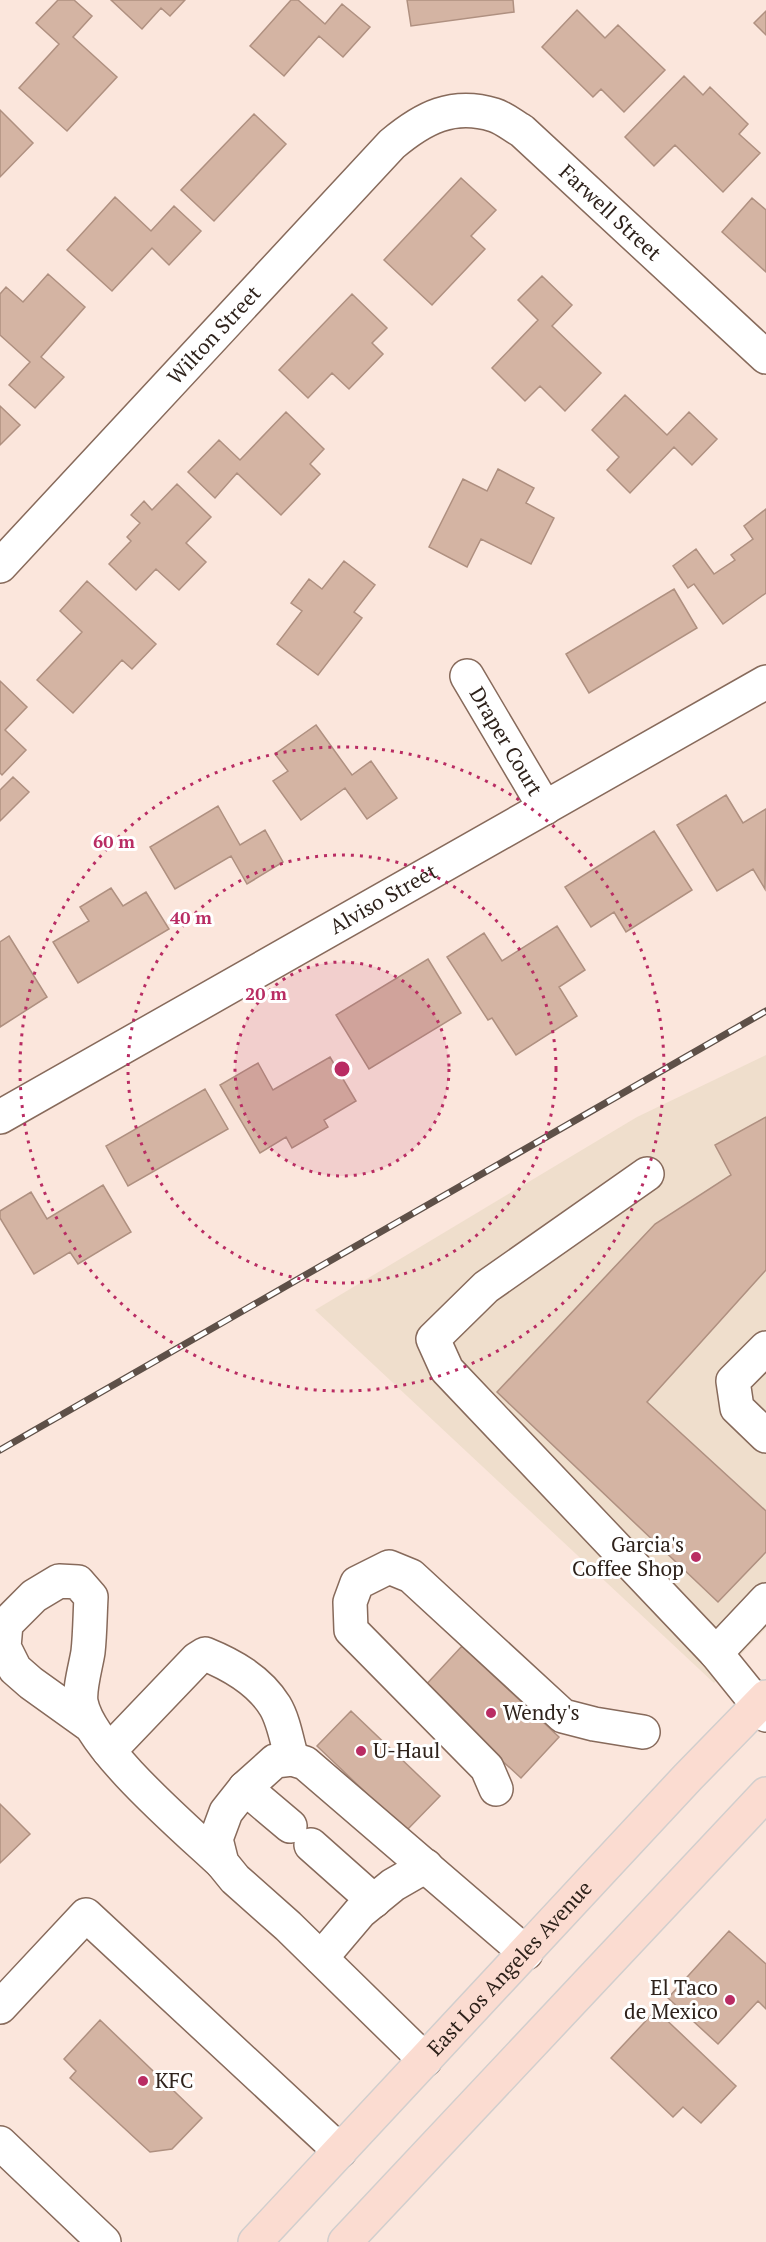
<svg xmlns="http://www.w3.org/2000/svg" width="766" height="2242" viewBox="0 0 766 2242" font-family="'PT Serif',serif">
	<style>
		.commercial { fill: #efdecc }
		.building { fill: #d4b4a3; stroke: #af9080; stroke-width: 1.5 }
		.lines { fill: none; stroke-linecap: round; stroke-linejoin: round }
		.minor-casing { stroke: #876a5b; stroke-width: 36 }
		.major-casing { stroke: #d1cecd; stroke-width: 36 }
		.minor { stroke: #fff; stroke-width: 33 }
		.major { stroke: #fbdcd1; stroke-width: 33 }
		.rail-casing { stroke: #5e5048; stroke-width: 7 }
		.rail { stroke: #fff; stroke-width: 4.5; stroke-dasharray: 14; stroke-linecap: butt }
		.ring { fill: none; stroke: #b92c63; stroke-width: 3; stroke-dasharray: 3 6 }
		.poi-dot { fill: #b92c63; stroke: #fff; stroke-width: 2 }
		.labels { text-anchor: middle; stroke-width: 6; stroke-linejoin: round; paint-order: stroke }
		.street-label { font-size: 21px; fill: #2e221b; stroke: #fff }
		.poi-label { font-size: 21px; fill: #2e221b; stroke: #fff; text-anchor: start }
		.centre { fill: #b92c63; stroke: #fff; stroke-width: 3 }
		.ring-label { font-size: 18px; text-anchor: middle; font-weight: bold; fill: #b92c63; stroke: #fff; stroke-width: 6; stroke-linejoin: round; paint-order: stroke }
	</style>
	<rect width="100%" height="100%" fill="#fbe6dc"/>
	<path class="commercial" d="M766 1055V1628L714 1683 315 1310 637 1117Z"/>
	<path class="building" d="M58 0H74L92 16 73 37 117 77 67 131 19 88 59 44 36 23Z
		M111 0H185L170 16 161 8 142 29Z
		M291 0H298L325 24 342 4 370 27 343 57 319 36 284 76 250 46Z
		M407 0H513L514 12 411 26Z
		M577 10 605 38 618 25 665 70 624 112 601 89 593 97 542 47Z
		M766 11V35L754 23Z
		M684 76 703 95 710 87 748 124 739 134 760 153 723 192 675 145 654 166 625 137Z
		M0 110 33 143 0 177Z
		M254 114 286 144 214 221 181 190Z
		M461 178 496 210 471 236 485 249 432 305 384 260Z
		M115 197 151 231 174 206 201 231 169 265 152 248 112 291 67 250Z
		M752 198 766 210V272L722 232Z
		M48 274 85 307 41 357 64 377 35 408 9 385 30 362 0 335V294L6 287 23 302Z
		M542 276 572 305 552 326 601 373 565 411 540 386 525 401 492 368 538 320 518 300Z
		M352 294 387 328 372 343 383 354 349 389 332 373 308 398 279 370Z
		M625 395 667 435 689 412 717 439 692 465 674 447 630 493 607 470 619 457 592 430Z
		M0 406 20 425 0 445Z
		M286 412 324 449 310 464 320 474 281 515 237 473 215 498 188 472 219 440 240 460Z
		M498 469 534 488 526 503 554 518 531 564 481 539 467 567 429 547 463 479 487 491Z
		M177 484 211 517 186 543 206 562 179 590 156 569 136 590 109 564 131 541 127 537 140 523 131 515 144 501 152 510Z
		M766 509V593L723 624 694 584 688 588 673 566 696 549 714 574 735 560 731 555 753 539 744 526Z
		M344 561 375 585 354 612 362 618 318 675 277 644 302 611 291 603 309 579 322 589Z
		M87 581 156 644 132 669 122 660 73 713 37 680 82 632 60 611Z
		M674 589 697 628 589 693 566 654Z
		M0 681 27 707 5 730 26 750 2 775 0 773Z
		M316 725 352 775 371 761 397 798 367 819 345 788 301 820 273 781 288 771 275 754Z
		M13 777 29 792 0 821V790Z
		M726 795 743 823 766 809 765 889 753 869 717 891 677 825Z
		M218 806 240 845 265 830 283 862 247 884 231 856 175 889 150 847Z
		M654 831 692 890 626 932 614 912 591 927 565 887Z
		M111 888 123 906 146 892 169 929 78 983 53 942 89 921 80 907Z
		M557 926 585 970 559 987 577 1016 516 1055 492 1018 488 1020 447 957 484 933 502 961Z
		M9 936 47 997 0 1027V942Z
		M428 959 461 1013 369 1069 336 1015Z
		M330 1057 356 1101 324 1120 328 1127 292 1148 286 1137 260 1153 220 1085 258 1063 273 1090Z
		M205 1089 228 1129 128 1186 106 1146Z
		M766 1117V1270L647 1402 766 1511V1552L718 1602 497 1392 655 1224 731 1175 715 1145Z
		M103 1185 131 1232 78 1264 70 1252 34 1274 0 1218V1211L31 1192 47 1219Z
		M462 1646 559 1737 521 1778 423 1688Z
		M351 1711 440 1796 406 1831 317 1746Z
		M0 1804 30 1834 0 1863Z
		M729 1931 766 1964V2009L758 2001 718 2044 668 1998Z
		M656 2010 736 2086 701 2123 683 2107 673 2117 611 2058Z
		M100 2020 202 2118 172 2149 150 2152 70 2078 76 2071 64 2059Z"/>
	<g class="lines">
		<g class="minor-casing">
			<g id="minor">
				<path id="s1" d="M0 566 392 144C423 118 453 102 494 115 504 118 513 126 522 131L766 357"/>
				<path id="s2" d="M467 676 545 808"/>
				<path id="s3" d="M0 1117 766 682"/>
				<path d="M647 1174 486 1287 433 1339 447 1370 716 1653 766 1715"/>
				<path d="M766 1348 733 1381 737 1408 766 1436"/>
				<path d="M716 1653 766 1600"/>
				<path d="M91 1726 31 1683 15 1669 4 1647 6 1624 34 1596 59 1581 78 1582 91 1597C90 1615 90 1634 88 1652 86 1665 79 1689 81 1702 89 1747 187 1830 222 1863"/>
				<path d="M109 1751 197 1659 205 1654C232 1665 259 1680 275 1706 284 1721 287 1742 292 1759"/>
				<path d="M245 1788 290 1826"/>
				<path d="M496 1789 487 1768 351 1630 350 1602 357 1583 389 1567 411 1576 563 1716 594 1724 643 1732"/>
				<path d="M311 1845 374 1901"/>
				<path d="M321 1958 360 1912 393 1885 426 1866"/>
				<path d="M0 2007 86 1915 340 2151"/>
				<path d="M425 2060 288 1926 235 1879 222 1863 216 1839 226 1812 245 1788 275 1761 292 1759 305 1763 526 1953"/>
				<path d="M0 2143 104 2242"/>
			</g>
		</g>
		<g class="major-casing">
			<g id="major">
				<path id="s4" d="M255 2242 688 1777 766 1697"/>
				<path d="M345 2242 766 1794"/>
			</g>
		</g>
		<use href="#minor" class="minor"/>
		<use href="#major" class="major"/>
		<g class="rail-casing">
			<path id="rail" d="M0 1450 766 1011"/>
		</g>
		<use href="#rail" class="rail"/>
	</g>
	<circle cx="342" cy="1069" r="107" fill="#b92c63" fill-opacity=".12"/>
	<g class="ring">
		<circle cx="342" cy="1069" r="107"/>
		<circle cx="342" cy="1069" r="214"/>
		<circle cx="342" cy="1069" r="322"/>
	</g>
	<g class="poi-dot">
		<circle cx="696" cy="1557" r="6"/>
		<circle cx="491" cy="1713" r="6"/>
		<circle cx="361" cy="1751" r="6"/>
		<circle cx="730" cy="2000" r="6"/>
		<circle cx="143" cy="2081" r="6"/>
	</g>
	<g class="labels">
		<g class="street-label">
			<text dy="7" stroke="none"><textPath href="#s1" startOffset="840">Farwell Street</textPath></text>
			<text dy="7" stroke="none"><textPath href="#s1" startOffset="315">Wilton Street</textPath></text>
			<text dy="7" stroke="none"><textPath href="#s2" startOffset="76">Draper Court</textPath></text>
			<text dy="7" stroke="none"><textPath href="#s3" startOffset="441">Alviso Street</textPath></text>
			<text dy="7" stroke="none"><textPath href="#s4" startOffset="374">East Los Angeles Avenue</textPath></text>
		</g>
		<g class="poi-label">
			<text x="684" y="1552" text-anchor="end">Garcia's<tspan x="684" dy="24">Coffee Shop</tspan></text>
			<text x="503" y="1720">Wendy's</text>
			<text x="373" y="1758">U-Haul</text>
			<text x="718" y="1995" text-anchor="end">El Taco<tspan x="718" dy="24">de Mexico</tspan></text>
			<text x="155" y="2088">KFC</text>
		</g>
	</g>
	<circle cx="342" cy="1069" r="9" class="centre"/>
	<g class="ring-label">
		<text x="114" y="848">60 m</text>
		<text x="191" y="924">40 m</text>
		<text x="266" y="1000">20 m</text>
	</g>
</svg>
